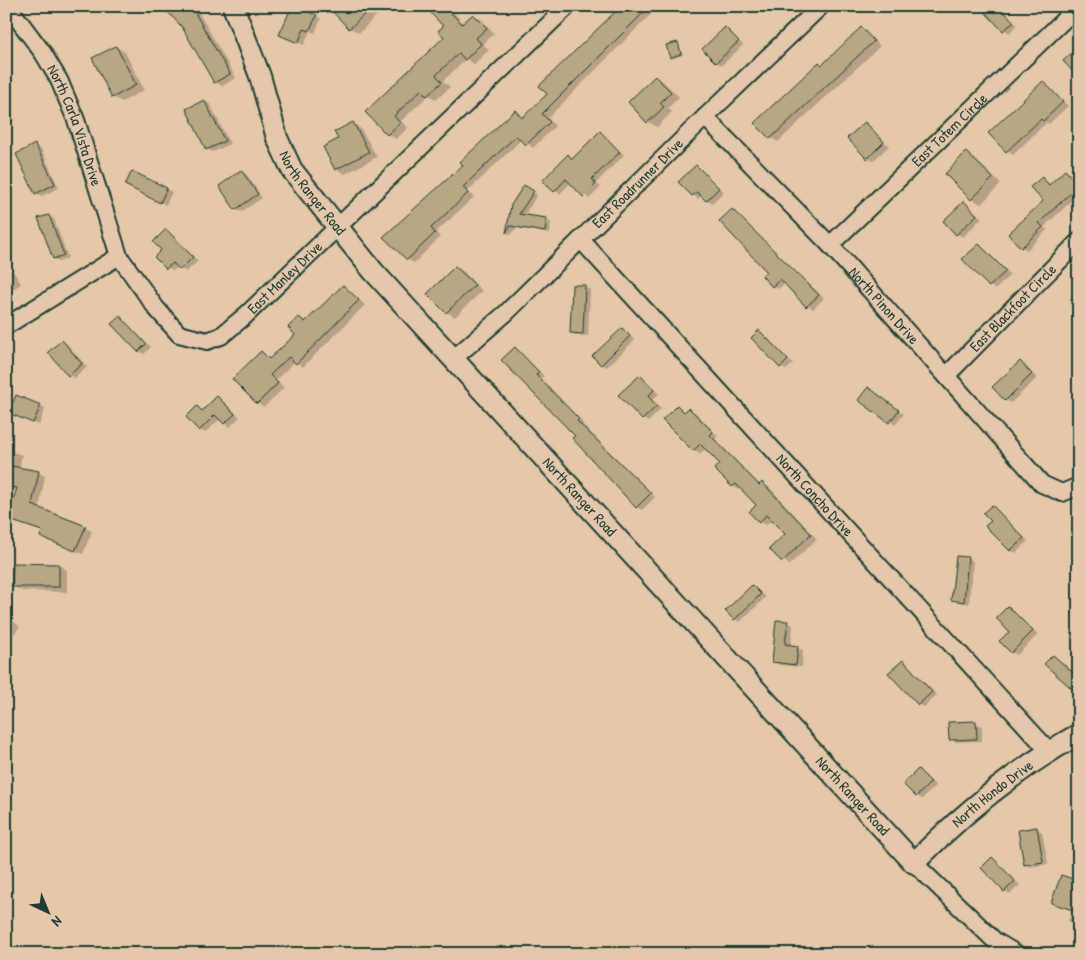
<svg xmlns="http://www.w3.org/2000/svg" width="1085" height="960" viewBox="0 0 1085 960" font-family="'Patrick Hand',sans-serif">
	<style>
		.shadow { fill: #0003 }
		.building { fill: #b7a782; stroke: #1f3d34 }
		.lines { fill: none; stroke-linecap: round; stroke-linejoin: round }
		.minor-casing { stroke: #1f3d34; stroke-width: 20 }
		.tertiary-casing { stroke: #1f3d34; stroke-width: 24 }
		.minor { stroke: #e5c8ac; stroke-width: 16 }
		.tertiary { stroke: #e5c8ac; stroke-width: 20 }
		.labels { text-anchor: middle; stroke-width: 4; stroke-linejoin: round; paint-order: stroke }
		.street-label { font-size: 15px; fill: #1f3d34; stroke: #e5c8ac }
	</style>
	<rect width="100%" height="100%" fill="#e5c8a8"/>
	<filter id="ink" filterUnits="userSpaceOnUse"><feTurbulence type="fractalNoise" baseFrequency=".02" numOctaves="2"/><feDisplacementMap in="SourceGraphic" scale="10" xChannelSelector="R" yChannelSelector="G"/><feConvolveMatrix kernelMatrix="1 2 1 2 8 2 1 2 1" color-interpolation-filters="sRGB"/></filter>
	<g filter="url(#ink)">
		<path class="shadow" d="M164 6H193L199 13 236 78 222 86 215 82 183 26Z
			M329 6H368L377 15 359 33 350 28Z
			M425 6H448L464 24 473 15 482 20 494 33 483 44 489 50 474 64 466 59 443 81 450 87 436 100 429 95 401 121 408 128 396 139 388 134 367 112 446 37 444 26Z
			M495 6H509L503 11Z
			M622 6H659L548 118 555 126 533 148 522 139 468 191 474 197 436 232 440 237 414 263 407 259 464 165 515 112 524 118 548 95Z
			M981 6H999L1017 25 1009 33Z
			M316 16 321 19 315 33 310 31 304 45 286 37Z
			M725 28 743 45 722 65 716 62Z
			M861 29 880 46 778 142 771 138 756 123 823 66Z
			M678 43 683 55 673 58 671 57Z
			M116 47 125 52 144 90 122 102 113 97Z
			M656 77 664 82 679 97 668 108 672 112 657 127 648 122Z
			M1043 83 1068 106 1049 124 1047 122 1013 155 989 133Z
			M204 101 210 104 230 144 213 152 207 149Z
			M6 103 15 120 6 124Z
			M353 123 361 129 377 157 345 174 336 169Z
			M865 123 889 146 873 161 868 158Z
			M601 133 624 155 596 183 601 187 589 199 571 182 560 194 544 181 568 156 574 159Z
			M35 146 41 149 59 188 42 196 36 193Z
			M967 154 975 159 1001 184 981 204 972 199Z
			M697 167 724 192 712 203 702 195 698 199 693 195 680 182Z
			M133 172 172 192 166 205 132 188Z
			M242 172 247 175 262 198 241 212 235 209Z
			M1065 172 1079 184V194L1044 227 1047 230 1027 250 1022 247 1045 201 1042 178 1051 185Z
			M525 187 537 195 524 216 551 222 550 234 516 228 511 235 507 233 512 205Z
			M964 203 982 218 963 237 957 234Z
			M732 211 824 298 813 309 785 283 778 289 773 286 768 271Z
			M49 216 54 219 68 258 59 262 54 259Z
			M166 231 198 261 186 272 178 266 173 271 156 257 163 250Z
			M979 245 1010 275 995 290 964 260Z
			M6 259 21 284 13 289 6 284Z
			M456 267 464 272 482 291 455 317 446 312Z
			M344 286 365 305 303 367 295 361 276 380 284 388 264 407 257 403 262 353 271 359 297 335 299 318 306 322Z
			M584 286 590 290 588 336H577L572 333Z
			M1079 292V314L1069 299Z
			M120 318 151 347 144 354 139 351Z
			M622 329 635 340 607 367 601 364Z
			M760 331 793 364 786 370 781 367Z
			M62 341 67 344 87 367 75 378 69 375Z
			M515 348 544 376 541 378 583 423 582 424 655 497 642 510 637 507Z
			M1020 362 1037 378 1011 403 1006 400Z
			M640 376 659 394 652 400 661 409 648 422 643 419Z
			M874 392 904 414 895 425 860 400Z
			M218 397 240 417 230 427 220 419 205 433 200 430 197 408 203 411Z
			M40 406 45 409 39 425 15 415Z
			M677 406 686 413 689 409 696 413 718 436 715 439 760 485 762 484 769 487 817 539 789 565 771 549 786 534 772 520 766 525 760 522 758 505 742 488 739 490 733 486 716 469 721 464 706 448 700 454 693 450Z
			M6 450 22 455 19 469 38 472 45 476 39 509 92 531 83 554 48 540 43 532 8 519 17 490 6 486Z
			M992 506 1028 541 1016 553 1010 550 992 521Z
			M957 557 968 558 973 561 969 604 952 600Z
			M59 565 67 570V592L22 591 14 586Z
			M753 586 766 597 740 622 734 619Z
			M1008 607 1038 635 1017 655 1012 652Z
			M6 615 20 627 6 643Z
			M787 622 793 625 791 646 803 650 802 667 779 665 774 662Z
			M903 661 937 695 924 707 918 704Z
			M976 723 982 726V741L956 742 950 739V724Z
			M919 771 936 786 922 799 917 796Z
			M1079 796V818L1074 797Z
			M1037 829 1042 832 1048 864 1030 867 1025 864Z
			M992 859 1020 885 1010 894 1005 891Z
			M1079 882V927L1068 921 1072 911 1053 902Z"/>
		<path class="building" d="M162 6H191L230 74 214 83 182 27Z
			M292 6 317 15 309 31 304 29 298 43 279 35Z
			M327 6H373L349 29Z
			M424 6H444L462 24 473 14 487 28 476 38 481 44 465 60 459 53 436 75 442 82 427 96 421 90 394 116 400 123 387 135 365 112 444 37 438 31 443 26Z
			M621 6H650L542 114 550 122 526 145 516 136 463 187 468 193 431 228 435 233 407 260 383 237 463 165 460 162 515 110 522 118 547 94 539 86Z
			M979 6H999L1014 22 1003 31Z
			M725 27 739 41 716 63 702 49Z
			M861 27 874 41 770 139 754 123 819 62 822 65Z
			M678 42 681 54 670 58 666 45Z
			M116 46 136 85 112 98 92 58Z
			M1079 46V78L1063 61Z
			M655 76 671 92 660 103 664 107 647 123 628 102Z
			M1043 81 1063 102 1043 121 1041 119 1006 152 988 133Z
			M204 100 225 141 206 150 186 109Z
			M353 122 369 152 335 170 323 147 338 139 334 132Z
			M865 122 884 142 867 159 847 138Z
			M600 131 620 152 592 179 596 184 583 197 566 179 554 192 542 181 568 154 572 159Z
			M35 144 55 184 35 194 16 154Z
			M966 152 993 178 971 200 945 174Z
			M696 165 719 188 706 201 697 192 692 196 678 182Z
			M241 170 258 194 235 210 219 186Z
			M1065 170 1079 185 1039 223 1043 227 1021 248 1008 234 1043 201 1030 187 1042 177 1049 185Z
			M132 171 167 188 160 203 125 185Z
			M524 185 534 191 519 214 547 218 545 232 510 226 506 233 511 205Z
			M964 201 977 215 956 235 943 221Z
			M732 209 819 295 806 307 780 279 772 287 762 276 766 271 719 221Z
			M49 215 64 255 53 259 38 218Z
			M166 229 193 257 180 270 173 263 166 269 154 257 161 250 153 242Z
			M979 244 1006 271 989 287 962 259Z
			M455 266 475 285 446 313 427 294Z
			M343 285 359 300 296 364 289 357 270 375 278 383 257 404 232 379 261 351 269 359 295 335 288 327 299 317 305 322Z
			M572 285H585L583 334 570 333Z
			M120 316 146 344 138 352 111 324Z
			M622 328 630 336 601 365 592 356Z
			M759 330 788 360 780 368 751 338Z
			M62 340 82 364 68 376 48 352Z
			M515 347 539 372 536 375 579 419 577 421 651 493 636 508 572 438 575 436 501 360Z
			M1020 361 1032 374 1005 401 992 387Z
			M640 375 654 390 648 396 657 406 642 420 618 395Z
			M868 387 899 410 889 423 858 400Z
			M16 395 41 405 33 423 8 413Z
			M217 396 235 414 224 424 215 415 199 431 186 417 197 406 202 411Z
			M677 405 684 412 689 408 713 432 710 435 759 485 762 482 811 534 782 562 769 549 785 534 766 515 759 523 749 512 756 505 736 484 732 487 714 469 720 464 700 444 693 451 662 420Z
			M6 465 39 471 32 505 86 526 75 551 40 537 42 531 6 519 17 488 6 486Z
			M992 505 1024 538 1010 551 985 526 991 521 983 513Z
			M956 556 968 557 964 602 951 600Z
			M13 563 59 564V587H12Z
			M752 585 761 594 734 620 725 611Z
			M1008 606 1033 631 1011 653 999 641 1009 632 996 618Z
			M776 620 788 621 785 644 798 646 796 665 772 662Z
			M1053 655 1079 678V695L1044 664Z
			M903 660 932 692 918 705 888 673Z
			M976 721 977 739 949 740 948 722Z
			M918 769 931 782 916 797 903 784Z
			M1037 827 1043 862 1024 865 1018 830Z
			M992 857 1015 881 1004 892 981 868Z
			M1061 875 1079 881V912L1051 903Z"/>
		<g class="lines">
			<g class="minor-casing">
				<g id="minor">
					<path id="s1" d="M8 6 43 53 59 80 76 120 119 256 156 308 179 334 207 341 221 336 246 315 568 6"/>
					<path id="s2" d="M705 117 830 245 1042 484 1062 493 1079 486"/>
					<path id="s3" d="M581 240 1049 751"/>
					<path id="s4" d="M830 245 1069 15"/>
					<path d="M6 326 119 256"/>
					<path id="s5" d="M453 359 506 313 705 117 821 6"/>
					<path id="s6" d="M947 375 1079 241"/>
					<path d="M914 863 995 941 1017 954"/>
				</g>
			</g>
			<g class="tertiary-casing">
				<g id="tertiary">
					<path id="s7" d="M233 6 260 76 277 138 292 170 373 271 914 863C962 814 1018 768 1079 734"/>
				</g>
			</g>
			<use href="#minor" class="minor"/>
			<use href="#tertiary" class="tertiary"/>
		</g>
	</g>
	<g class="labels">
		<g class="street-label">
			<text dy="5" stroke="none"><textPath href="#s1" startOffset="138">North Carla Vista Drive</textPath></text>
			<text dy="5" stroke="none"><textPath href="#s4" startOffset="166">East Totem Circle</textPath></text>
			<text dy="5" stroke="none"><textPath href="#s5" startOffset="255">East Roadrunner Drive</textPath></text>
			<text dy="5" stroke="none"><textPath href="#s7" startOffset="205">North Ranger Road</textPath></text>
			<text dy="5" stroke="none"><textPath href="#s1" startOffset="505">East Manley Drive</textPath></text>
			<text dy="5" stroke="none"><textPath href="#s2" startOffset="260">North Pinon Drive</textPath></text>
			<text dy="5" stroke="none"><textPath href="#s6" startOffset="94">East Blackfoot Circle</textPath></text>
			<text dy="5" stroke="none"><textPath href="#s3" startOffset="346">North Concho Drive</textPath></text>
			<text dy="5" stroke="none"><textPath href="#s7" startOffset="610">North Ranger Road</textPath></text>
			<text dy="5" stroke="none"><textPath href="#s7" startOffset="1211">North Hondo Drive</textPath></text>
			<text dy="5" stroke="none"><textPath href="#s7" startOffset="1015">North Ranger Road</textPath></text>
		</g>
	</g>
	<rect width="1085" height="960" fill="none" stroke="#e5c8ac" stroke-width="25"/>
	<rect x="12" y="12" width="1060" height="935" fill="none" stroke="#1f3d34" stroke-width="2" filter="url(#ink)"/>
	<g transform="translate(48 912) rotate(136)" stroke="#e5c8ac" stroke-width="4" paint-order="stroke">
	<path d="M0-4L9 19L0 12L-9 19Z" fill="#1f3d34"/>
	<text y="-8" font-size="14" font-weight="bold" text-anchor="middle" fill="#1f3d34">N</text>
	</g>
</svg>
